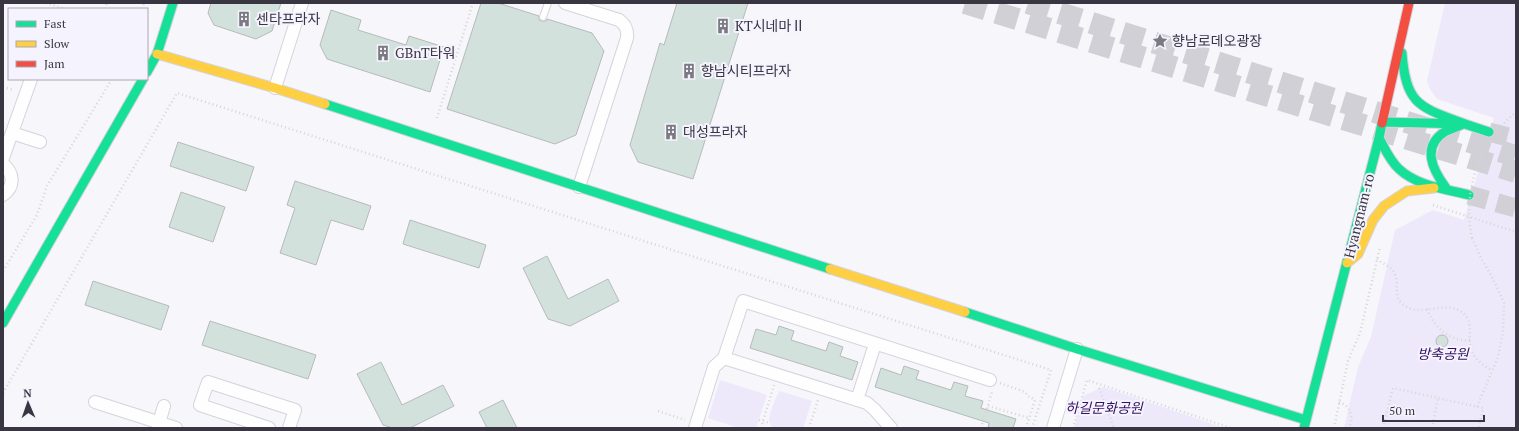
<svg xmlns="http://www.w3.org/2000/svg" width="1519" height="431" viewBox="0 0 1519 431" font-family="'PT Serif','Noto Sans KR',serif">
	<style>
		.green { fill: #ede9fa }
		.building { fill: #d2e1dc; stroke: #b6bbba }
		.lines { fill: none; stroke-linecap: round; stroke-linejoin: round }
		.primary-tunnel { stroke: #d0d0d6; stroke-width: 19; stroke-dasharray: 19 10; stroke-linecap: butt }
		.highway-tunnel { stroke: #d0d0d6; stroke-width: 22; stroke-dasharray: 22 11; stroke-linecap: butt }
		.lane-casing { stroke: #d5d3db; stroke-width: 8 }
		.street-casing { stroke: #d5d3db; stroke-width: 14 }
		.fast-casing { stroke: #d5d3db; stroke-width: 11 }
		.slow-casing { stroke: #d5d3db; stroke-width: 11 }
		.jam-casing { stroke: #d5d3db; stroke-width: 11 }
		.path { stroke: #d6d6d7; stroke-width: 2.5; stroke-dasharray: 1 3; stroke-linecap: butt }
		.lane { stroke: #fefefe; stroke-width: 6 }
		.street { stroke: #fefefe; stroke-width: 12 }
		.fast { stroke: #16e098; stroke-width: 9 }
		.slow { stroke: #ffcf43; stroke-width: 9 }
		.jam { stroke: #f24e42; stroke-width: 9 }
		.path-bridge { stroke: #d6d6d7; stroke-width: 2.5; stroke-dasharray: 1 3; stroke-linecap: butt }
		.labels { text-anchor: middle; stroke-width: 4; stroke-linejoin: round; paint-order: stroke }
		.poi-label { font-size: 14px; fill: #393641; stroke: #f5f3fe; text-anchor: start }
		.street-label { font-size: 14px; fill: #393641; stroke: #f5f3fe }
		.park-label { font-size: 14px; font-style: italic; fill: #33105f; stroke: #f5f3fe }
	</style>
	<rect width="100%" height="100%" fill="#f6f6fb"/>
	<path class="green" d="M1445 3H1516V428H1344L1358 367 1371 337 1395 230 1433 210 1464 220 1494 118 1437 99 1430 89 1427 81Z
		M720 380 767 395 756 428H739L708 418Z
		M1103 387 1225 428H1074L1083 396Z
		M780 391 812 401 803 428H772C771 425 769 422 769 419 770 413 776 395 780 391Z"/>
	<path class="building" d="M211 3H281L272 31 256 39 214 25 208 13Z
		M481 3H498L539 16V20L542 21H546L547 19 592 33 604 51 576 135 555 144 447 109Z
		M677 3H748L693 179 638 162 630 145 660 43 664 45Z
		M331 10 361 20 358 30 406 45 409 36 444 47 430 92 327 59 320 45Z
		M178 142 254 167 246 191 170 166Z
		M295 181 371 206 363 230 331 220 316 265 280 253 295 208 287 205Z
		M181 192 225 207 213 242 169 227Z
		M410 220 486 245 479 268 403 244Z
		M547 256 568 299 608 279 619 301 570 326 548 319 523 268Z
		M93 281 169 306 161 330 85 305Z
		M210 321 316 355 308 379 202 345Z
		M779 326 794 331 791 340 826 351 829 342 843 347 840 356 858 362 852 380 750 348 756 329 776 335Z
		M1436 341a6 6 0 1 1 12 0a6 6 0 1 1-12 0Z
		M381 362 402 405 443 385 454 406 410 428H393L383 425 357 374Z
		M904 366 919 371 916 379 951 390 954 382 968 386 965 396 983 401 981 408 1016 419 1013 428H988L989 423 875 387 881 368 901 375Z
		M503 400 517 428H487L479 412Z"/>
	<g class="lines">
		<path class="primary-tunnel" d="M1489 132 1516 139
			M1469 195 1516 208"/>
		<path class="highway-tunnel" d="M965 3 1516 172
			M1028 3 1515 156"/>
		<g class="lane-casing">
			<path id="lane" d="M543 17 548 3"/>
		</g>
		<g class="street-casing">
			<path id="street" d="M565 3 619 20C626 25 628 30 627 38L579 187
				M275 88 302 3
				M12 133 40 142
				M3 158 31 79
				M3 164C14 173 15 187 3 195
				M724 358 867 403 875 410 891 428
				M857 400 875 344
				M95 402 176 428
				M159 423 164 406
				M269 428 200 405 208 382 295 410 289 428
				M695 428 714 367 724 358 743 301 990 380
				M1053 428 1077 349"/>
		</g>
		<g class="fast-casing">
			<path id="fast" d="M1402 53C1406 106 1420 107 1465 124
				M147 72 157 54 173 3
				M325 104 830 269
				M1383 122 1465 124 1489 132
				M1382 123 1379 138C1385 149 1390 161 1399 169 1417 186 1446 189 1469 195
				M1446 188C1432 169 1421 146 1446 131 1451 129 1456 127 1461 125
				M965 312 1077 349 1306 420
				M3 323 143 79
				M1304 428 1379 138"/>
		</g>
		<g class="slow-casing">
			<path id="slow" d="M157 54 275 88 325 104
				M1347 263 1358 254 1373 220 1384 206 1407 191 1434 188
				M830 269 965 312"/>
		</g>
		<g class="jam-casing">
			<path id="jam" d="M1382 123 1409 3"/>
		</g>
		<path class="path" d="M46 3 65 9
			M105 9 107 3
			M142 9 144 3
			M3 87 14 90
			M437 118 473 3
			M1433 205 1516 232
			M1472 238 1481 258 1493 279 1504 303 1503 332 1498 357 1477 407
			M1377 259C1382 263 1391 267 1394 272 1401 285 1390 298 1407 307 1426 317 1449 297 1466 316 1472 325 1469 334 1470 343 1471 356 1481 365 1492 370
			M3 271 37 215 47 186 112 79
			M1427 309C1434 327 1449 342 1470 340
			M1000 383 1025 392 1028 396 1035 400 1026 428
			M1099 388 1114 428
			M3 393 177 93 1051 370 1032 428
			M1339 402C1351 406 1354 417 1349 428
			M988 406 1029 418
			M658 411 685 420
			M759 420 770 423
			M728 428 729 425
			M761 428 774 385
			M809 428 818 400
			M981 428 992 392
			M1073 428 1087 380 1231 428
			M1334 428 1348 361 1360 333 1380 247
			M1383 428 1393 388 1483 408 1479 428
			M1432 428 1438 398"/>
		<use href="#lane" class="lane"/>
		<use href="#street" class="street"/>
		<use href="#fast" class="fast"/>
		<use href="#slow" class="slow"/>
		<use href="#jam" class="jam"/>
		<path class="path-bridge" d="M1472 238C1462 191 1479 143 1516 112"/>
	</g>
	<defs>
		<g id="building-bare" transform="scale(1.2)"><path d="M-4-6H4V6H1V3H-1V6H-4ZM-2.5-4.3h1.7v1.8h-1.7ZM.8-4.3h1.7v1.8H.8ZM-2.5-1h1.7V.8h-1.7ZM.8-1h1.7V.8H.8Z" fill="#7b7982" stroke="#f5f3fe" stroke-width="2.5" paint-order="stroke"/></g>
		<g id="sight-bare" transform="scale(1.2)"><path d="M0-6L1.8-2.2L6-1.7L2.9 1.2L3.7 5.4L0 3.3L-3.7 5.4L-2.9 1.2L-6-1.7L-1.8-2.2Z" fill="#7b7982" stroke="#f5f3fe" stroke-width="2.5" paint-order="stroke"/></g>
	</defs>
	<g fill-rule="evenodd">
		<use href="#building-bare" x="244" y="19"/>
		<use href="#building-bare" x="723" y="26"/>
		<use href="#sight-bare" x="1160" y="41"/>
		<use href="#building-bare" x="383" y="53"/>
		<use href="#building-bare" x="689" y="71"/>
		<use href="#building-bare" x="671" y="132"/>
	</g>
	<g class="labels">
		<g class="poi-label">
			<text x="256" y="24">센타프라자</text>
			<text x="735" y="31">KT시네마Ⅱ</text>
			<text x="1172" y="46">향남로데오광장</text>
			<text x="395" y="58">GBnT타워</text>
			<text x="701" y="76">향남시티프라자</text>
			<text x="683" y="137">대성프라자</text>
		</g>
		<g class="street-label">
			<text transform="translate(1359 216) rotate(-76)" y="5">Hyangnam-ro</text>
		</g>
		<g class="park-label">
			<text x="1443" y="359">방축공원</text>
			<text x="1104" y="413">하길문화공원</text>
		</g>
	</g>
	<rect width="1519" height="431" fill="none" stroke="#393641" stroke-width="8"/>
	<rect x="8" y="8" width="140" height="72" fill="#f5f3fe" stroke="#aaa7b2"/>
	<rect x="16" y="21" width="20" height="6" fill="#16e098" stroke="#aaa7b2"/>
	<text x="44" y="28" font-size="12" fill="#393641">Fast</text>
	<rect x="16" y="41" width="20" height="6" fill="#ffcf43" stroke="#aaa7b2"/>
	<text x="44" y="48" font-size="12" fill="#393641">Slow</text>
	<rect x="16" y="61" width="20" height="6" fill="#f24e42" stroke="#aaa7b2"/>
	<text x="44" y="68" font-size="12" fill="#393641">Jam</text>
	<g transform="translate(28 403) rotate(358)" stroke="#f5f3fe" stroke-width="3" paint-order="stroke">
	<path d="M0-3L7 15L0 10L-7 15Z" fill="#393641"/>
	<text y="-6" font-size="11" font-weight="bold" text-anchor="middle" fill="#393641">N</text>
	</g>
	<path d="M1383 415v6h101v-6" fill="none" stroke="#393641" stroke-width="2"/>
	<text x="1389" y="415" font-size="12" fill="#393641" stroke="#f5f3fe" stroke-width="3" paint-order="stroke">50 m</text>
</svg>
